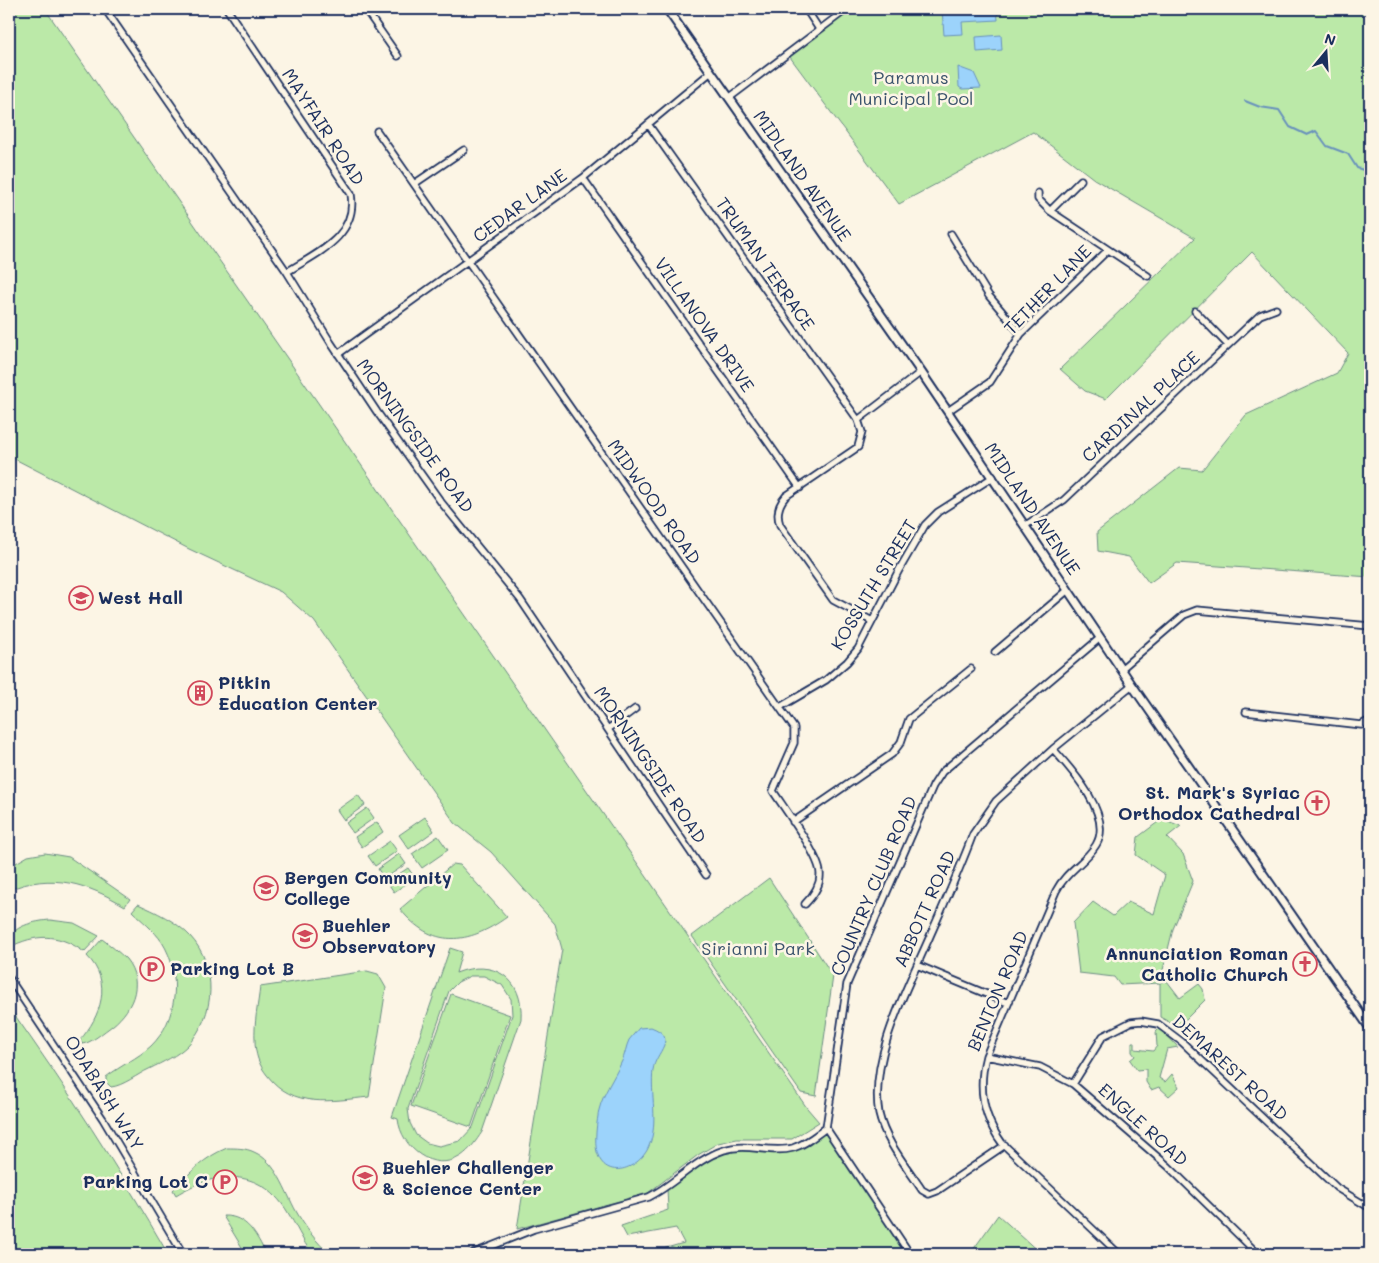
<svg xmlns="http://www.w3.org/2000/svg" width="1379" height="1263" viewBox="0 0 1379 1263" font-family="Mali,sans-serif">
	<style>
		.green { fill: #bbe9a8; stroke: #6b8c83; fill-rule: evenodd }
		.water { fill: #9cd3fb; stroke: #6891bc }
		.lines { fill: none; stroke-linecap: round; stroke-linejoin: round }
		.stream { stroke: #6891bc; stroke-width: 2 }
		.minor-casing { stroke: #1b2f5e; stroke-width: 9 }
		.tertiary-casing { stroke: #1b2f5e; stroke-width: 11 }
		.minor { stroke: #fcf5e5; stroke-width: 5.5 }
		.tertiary { stroke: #fcf5e5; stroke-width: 7 }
		.labels { text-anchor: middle; stroke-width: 5; stroke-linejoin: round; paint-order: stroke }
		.park-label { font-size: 18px; fill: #3b546d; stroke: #fcf5e5 }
		.street-label { font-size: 18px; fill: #1b2f5e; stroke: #fcf5e5 }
		.poi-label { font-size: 18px; font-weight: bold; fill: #1b2f5e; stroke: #fcf5e5; text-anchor: start }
	</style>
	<rect width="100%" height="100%" fill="#fcf5e5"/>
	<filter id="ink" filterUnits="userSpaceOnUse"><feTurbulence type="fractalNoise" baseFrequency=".02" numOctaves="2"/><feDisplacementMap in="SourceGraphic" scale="10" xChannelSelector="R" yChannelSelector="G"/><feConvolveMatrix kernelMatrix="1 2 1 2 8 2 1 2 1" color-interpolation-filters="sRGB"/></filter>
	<g filter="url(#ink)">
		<path class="green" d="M9 9H45L807 1108 819 1122 792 1139H737L718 1143 698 1155 648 1193 517 1229 562 949 555 924 491 852 455 823 314 621 281 592 189 549 9 456Z
			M847 9H1370V577L1177 563 1149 583 1129 557 1098 551 1097 532 1179 468 1202 470 1246 415 1337 373 1348 353 1252 252 1106 399 1085 391 1060 369 1195 238 1094 179 1033 132 899 204 787 53Z
			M358 795 365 805 344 820 337 810Z
			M367 808 374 818 353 833 346 823Z
			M425 817 434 831 409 849 399 835Z
			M1162 819 1181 826 1167 837 1183 854 1193 881 1173 929 1160 982 1167 981 1180 998 1199 984 1203 989 1205 1000 1178 1027 1160 1017V983L1120 985 1114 977 1079 973 1073 923 1093 902 1113 916 1128 902 1154 914 1165 875 1136 855 1138 837Z
			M377 822 383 832 362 847 355 837Z
			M438 836 448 850 422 868 412 854Z
			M390 841 397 851 375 866 368 856Z
			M45 853 69 857 130 899 125 906C88 884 51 872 9 890V867L28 856Z
			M399 854 406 864 384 879 378 869Z
			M453 864 460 865 507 917C468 945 432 949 400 909Z
			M408 868 415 878 394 892 387 882Z
			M769 878 833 976 816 1096 801 1093 692 936Z
			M138 904C156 912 176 921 190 936 218 966 216 1015 188 1045 177 1056 163 1062 149 1069 138 1074 123 1086 111 1087L106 1082V1077C120 1066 138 1058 151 1046 178 1020 182 973 162 942 154 930 142 921 132 911Z
			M50 920 74 923 99 936 84 952C61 935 41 933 14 945L9 943C9 926 36 921 50 920Z
			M102 939C110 945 119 952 126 959 146 984 131 1013 108 1029 101 1034 91 1043 82 1044L80 1040C101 1016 113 982 87 956Z
			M450 948 462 952 456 973C493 958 524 978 521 1019L482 1132C476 1141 470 1150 461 1156 433 1174 401 1147 398 1119L392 1117ZM470 976H484L502 985 511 999 512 1015 473 1127 460 1141 439 1146 427 1143 416 1135 410 1123 408 1109 449 991 458 982Z
			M367 971 378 974 386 988 369 1097C331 1101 293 1109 267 1075 259 1065 255 1054 255 1040 254 1023 258 1004 260 987Z
			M451 994 510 1015 471 1127 411 1106Z
			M9 1007C66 1087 119 1169 168 1254H9Z
			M1160 1028 1178 1047 1167 1049 1159 1078 1165 1082 1172 1074 1179 1087 1169 1096 1159 1087 1151 1090 1146 1082V1069L1137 1070 1130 1060 1135 1056 1132 1052V1042H1135V1049L1153 1051 1157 1046 1156 1032Z
			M826 1128 908 1254H660L659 1250 684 1243 676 1228 627 1237 621 1226 668 1210 667 1188 709 1156 726 1149 793 1148Z
			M227 1148C236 1148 246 1148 254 1152 277 1162 285 1191 296 1211 305 1227 316 1242 330 1254H312C302 1240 296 1225 287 1211 259 1167 215 1171 176 1195L173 1190C190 1173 204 1157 227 1148Z
			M998 1215 1041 1254H970Z
			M223 1216C247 1215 257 1236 266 1254H246Z"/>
		<path class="water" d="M942 9H997L998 20 962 22 963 34 944 35Z
			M1001 35 1002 50 977 52 976 37Z
			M958 67 974 73 981 88 962 89 959 87Z
			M651 1027C680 1038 655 1052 653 1070 650 1094 659 1123 649 1146 640 1169 605 1182 597 1152 594 1141 597 1121 599 1110 603 1093 615 1077 622 1061 625 1055 626 1046 629 1040 632 1036 636 1032 639 1028Z"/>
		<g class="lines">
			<path class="stream" d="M1245 101 1260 107 1279 110 1290 127 1307 135 1316 131 1327 146 1348 154 1357 168 1370 172"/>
			<g class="minor-casing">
				<path id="minor" d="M105 9 287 272 331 343 377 412 441 502 520 599 706 875
					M227 9 351 194C358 236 317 253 287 272
					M365 9 398 56
					M806 9 819 29
					M729 98 847 9
					M648 124 858 420
					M377 131 794 728V743L773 791C784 808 819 855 820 873 821 885 813 896 805 904
					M583 178 800 488
					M414 184 464 150
					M1038 193V199L1050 211 1148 276
					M1050 211 1081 180
					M951 234 989 296 1021 334
					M1195 311 1228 345
					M338 354 583 178 711 72
					M948 411 990 382 1021 334 1107 251
					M1026 525 1064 500 1260 315 1276 309
					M872 621 833 600 780 525C776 514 778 505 786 496L858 447 862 432 858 420 921 372
					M995 652 1068 590
					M1121 669 1184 615 1197 610 1370 626
					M780 707 826 680 847 662 858 649 899 570 925 525 938 512 993 477
					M1246 712 1361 725 1370 720
					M608 729 635 709
					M1053 749C1071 769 1114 816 1096 845 1085 863 1066 871 1056 891L986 1056C978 1087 983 1117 1002 1143L1119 1254
					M793 822 892 754 901 742 909 719 971 669
					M917 965 1008 1003
					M9 978 103 1119 183 1254
					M986 1056 1040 1067 1073 1084 1168 1166 1258 1254
					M1073 1084 1103 1036 1131 1022 1141 1021 1158 1024 1182 1042 1337 1188 1370 1208
					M1005 1145 937 1191 929 1194 922 1190C907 1167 885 1141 879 1114 869 1057 908 987 930 936 945 902 960 869 973 834L996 801 1053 749 1132 685
					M472 1254 534 1229 649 1197C675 1184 696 1159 724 1150 747 1142 770 1154 793 1148 806 1144 815 1136 826 1128
					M910 1254 826 1128 847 984 933 786 942 772 1100 638"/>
			</g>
			<g class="tertiary-casing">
				<path id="tertiary" d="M667 9 921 372 1132 685 1370 1028"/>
			</g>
			<use href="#minor" class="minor"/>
			<use href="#tertiary" class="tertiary"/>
		</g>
	</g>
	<defs>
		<g id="university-ring" transform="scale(1.25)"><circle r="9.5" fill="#fcf5e5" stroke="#d1495b" stroke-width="1.5"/><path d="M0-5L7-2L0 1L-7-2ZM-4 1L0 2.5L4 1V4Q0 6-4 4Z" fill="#d1495b"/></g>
		<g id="building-ring" transform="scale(1.25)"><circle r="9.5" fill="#fcf5e5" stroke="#d1495b" stroke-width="1.5"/><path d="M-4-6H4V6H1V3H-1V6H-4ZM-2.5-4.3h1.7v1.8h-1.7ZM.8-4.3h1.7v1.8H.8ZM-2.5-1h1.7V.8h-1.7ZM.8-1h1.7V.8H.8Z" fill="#d1495b"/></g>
		<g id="church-ring" transform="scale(1.25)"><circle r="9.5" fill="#fcf5e5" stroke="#d1495b" stroke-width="1.5"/><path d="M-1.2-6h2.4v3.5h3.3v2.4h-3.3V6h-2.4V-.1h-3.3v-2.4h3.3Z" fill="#d1495b"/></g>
		<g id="parking-ring" transform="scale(1.25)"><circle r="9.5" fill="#fcf5e5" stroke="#d1495b" stroke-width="1.5"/><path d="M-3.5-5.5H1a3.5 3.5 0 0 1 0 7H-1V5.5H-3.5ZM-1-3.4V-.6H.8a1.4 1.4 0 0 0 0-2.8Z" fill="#d1495b"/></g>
	</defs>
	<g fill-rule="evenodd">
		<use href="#university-ring" x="81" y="598"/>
		<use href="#building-ring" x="200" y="693"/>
		<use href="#church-ring" x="1317" y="803"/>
		<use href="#university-ring" x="266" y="888"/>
		<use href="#university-ring" x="305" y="936"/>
		<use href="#church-ring" x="1305" y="964"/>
		<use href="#parking-ring" x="152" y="969"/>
		<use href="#university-ring" x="365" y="1178"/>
		<use href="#parking-ring" x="225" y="1182"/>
	</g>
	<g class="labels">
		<g class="park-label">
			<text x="911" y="84">Paramus<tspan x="911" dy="21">Municipal Pool</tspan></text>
			<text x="758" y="955">Sirianni Park</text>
		</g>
		<g class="street-label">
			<text transform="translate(323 127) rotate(57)" y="6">MAYFAIR ROAD</text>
			<text transform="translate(802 176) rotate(55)" y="6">MIDLAND AVENUE</text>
			<text transform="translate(520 206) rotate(-36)" y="6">CEDAR LANE</text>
			<text transform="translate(765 264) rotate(55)" y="6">TRUMAN TERRACE</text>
			<text transform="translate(1048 290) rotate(-46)" y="6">TETHER LANE</text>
			<text transform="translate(704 325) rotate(55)" y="6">VILLANOVA DRIVE</text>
			<text transform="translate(1141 407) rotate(-43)" y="6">CARDINAL PLACE</text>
			<text transform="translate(415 436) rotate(54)" y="6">MORNINGSIDE ROAD</text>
			<text transform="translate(654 502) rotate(55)" y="6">MIDWOOD ROAD</text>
			<text transform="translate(1032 509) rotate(56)" y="6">MIDLAND AVENUE</text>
			<text transform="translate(874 585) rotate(-59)" y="6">KOSSUTH STREET</text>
			<text transform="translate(650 765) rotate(56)" y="6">MORNINGSIDE ROAD</text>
			<text transform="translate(874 886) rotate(-67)" y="6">COUNTRY CLUB ROAD</text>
			<text transform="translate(925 909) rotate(-66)" y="6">ABBOTT ROAD</text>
			<text transform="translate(998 991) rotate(-67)" y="6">BENTON ROAD</text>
			<text transform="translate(1230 1068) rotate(42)" y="6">DEMAREST ROAD</text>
			<text transform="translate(104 1093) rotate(58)" y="6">ODABASH WAY</text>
			<text transform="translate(1143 1125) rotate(42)" y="6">ENGLE ROAD</text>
		</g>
		<g class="poi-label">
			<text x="98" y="604">West Hall</text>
			<text x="218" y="689">Pitkin<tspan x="218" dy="21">Education Center</tspan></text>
			<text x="1300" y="799" text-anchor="end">St. Mark's Syriac<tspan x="1300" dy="21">Orthodox Cathedral</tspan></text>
			<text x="284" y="884">Bergen Community<tspan x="284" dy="21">College</tspan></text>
			<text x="322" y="932">Buehler<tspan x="322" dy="21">Observatory</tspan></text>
			<text x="1288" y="960" text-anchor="end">Annunciation Roman<tspan x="1288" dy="21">Catholic Church</tspan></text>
			<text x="170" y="975">Parking Lot B</text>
			<text x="382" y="1174">Buehler Challenger<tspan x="382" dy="21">&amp; Science Center</tspan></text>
			<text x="208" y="1188" text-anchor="end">Parking Lot C</text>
		</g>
	</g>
	<rect width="1379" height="1263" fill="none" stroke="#fcf5e5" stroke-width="30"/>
	<rect x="15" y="15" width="1349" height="1233" fill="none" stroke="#1b2f5e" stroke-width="2" filter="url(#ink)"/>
	<g transform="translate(1326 52) rotate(18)" stroke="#fcf5e5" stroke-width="4" paint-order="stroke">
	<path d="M0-4L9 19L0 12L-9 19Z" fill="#1b2f5e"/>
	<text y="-8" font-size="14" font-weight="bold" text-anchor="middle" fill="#1b2f5e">N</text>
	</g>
</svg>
